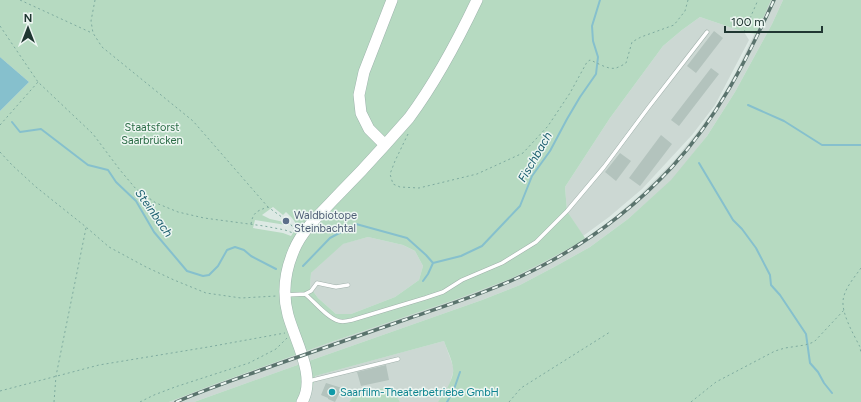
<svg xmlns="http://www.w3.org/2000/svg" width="861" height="402" viewBox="0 0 861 402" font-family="Figtree,sans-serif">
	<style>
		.built { fill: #ccd8d3 }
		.green { fill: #b6dac1; fill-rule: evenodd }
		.water { fill: #86c0cd }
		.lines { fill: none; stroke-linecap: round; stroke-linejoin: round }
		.stream { stroke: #86c0cd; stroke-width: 2 }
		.building { fill: #b3c3bd }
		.lane-casing { stroke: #a1b0ab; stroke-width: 4.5 }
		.secondary-casing { stroke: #9db4ac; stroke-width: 12 }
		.path { stroke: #7eab9f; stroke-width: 1; stroke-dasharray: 2 3; stroke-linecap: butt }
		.lane { stroke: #fff; stroke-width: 3.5 }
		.secondary { stroke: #fff; stroke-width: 11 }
		.rail-casing { stroke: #5a736d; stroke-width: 3.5 }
		.rail { stroke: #edf6f2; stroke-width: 2; stroke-dasharray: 6; stroke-linecap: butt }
		.service-dot { fill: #5c6f8a; stroke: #edf6f2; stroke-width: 1.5 }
		.culture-dot { fill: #0f9aa8; stroke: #edf6f2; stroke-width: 1.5 }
		.labels { text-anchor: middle; stroke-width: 3; stroke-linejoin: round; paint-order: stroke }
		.park-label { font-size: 11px; fill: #2b6c46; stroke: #edf6f2 }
		.service-label { font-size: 11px; fill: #4e5e75; stroke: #edf6f2; text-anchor: start }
		.culture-label { font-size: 11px; fill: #0d838f; stroke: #edf6f2; text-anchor: start }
		.water-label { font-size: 12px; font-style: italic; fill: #1d6070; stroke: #edf6f2 }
	</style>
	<rect width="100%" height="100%" fill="#dde9e4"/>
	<path class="built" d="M771 0H783L772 24 735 92 707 136 672 180 628 219 590 247 556 266 520 285 482 300 289 368 194 402H169L215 384 334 341 460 298 510 279 544 262 577 244 611 220 640 195 673 162 695 135 717 105 736 72Z
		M700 17 744 32 749 40 715 105 692 135 642 189 609 217 583 236 567 211 565 187 610 118 663 46 682 30Z
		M368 237 403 245 415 251 423 266 419 280 395 297 351 314H336L318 298 310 287 311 273 342 244Z
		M444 341 454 369 449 386 442 398 438 402H400L390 387 356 393 349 402H309L313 387 314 376Z"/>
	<path class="green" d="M0 0H771L756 34 744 32 700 17 682 30 663 46 610 118 565 187 567 211 585 238 577 244 544 262 510 279 460 298 334 341 215 384 169 402H0V111L29 82 0 57ZM273 207 283 215 286 212C291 217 295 220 297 227L291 236 283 233 253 228 255 220 286 225 284 222 270 219 262 215ZM368 237 403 245 415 251 423 266 419 280 395 297 351 314H336L318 298 310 287 311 273 343 244Z
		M783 0H861V402H438C444 395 455 377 453 368 452 359 447 350 444 341L315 376 313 387 309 402H194L289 368 482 300 520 285 556 266 590 247 628 219 671 180 707 136 735 92 772 24Z
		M391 387 400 402H349L356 393Z"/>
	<path class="water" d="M0 57 29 82 0 111Z"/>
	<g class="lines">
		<path class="stream" d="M748 105 784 121 822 145H861
			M12 122 20 132 41 129 88 165 108 170 116 182 136 201 154 232 187 271 203 276 209 275 218 266 227 250 235 247 244 250 251 256 276 269
			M699 163 733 220 742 229 756 248 770 275 771 285 780 295 806 334 810 363 818 372 824 383 832 393
			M303 266 330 238 356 224 407 238 426 255 433 263
			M423 281 428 274 433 263 461 256 482 246 520 206 532 176 550 151 567 119 580 97 596 74 598 57 593 41 592 26 600 0
			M447 402 453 392 460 372"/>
	</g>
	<path class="building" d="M714 31 723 38 696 73 687 66Z
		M711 68 719 74 679 126 671 120Z
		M661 135 672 144 640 186 629 178Z
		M620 153 631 161 616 181 605 172Z
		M386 365 389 380 361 386 357 372Z
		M326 383 342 388 335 402 328 399V398L321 395Z"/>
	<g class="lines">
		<g class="lane-casing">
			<path id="lane" d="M305 294 311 291 317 283 336 287 348 285
				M286 295 305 294C315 302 327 318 339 321 343 322 348 321 352 320L425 298 443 292 462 280 502 263 536 242 567 211 604 167 648 108 707 32
				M309 381 398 359"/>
		</g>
		<g class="secondary-casing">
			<path id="secondary" d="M385 145 369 129 361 113 359 95 364 72 392 0
				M302 402C317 377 295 341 288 315 282 293 285 271 294 250 302 230 322 212 337 196 353 180 369 163 385 145 393 136 401 127 409 118 435 83 458 40 477 0"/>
		</g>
		<path class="path" d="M20 0 92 33
			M95 0 91 21 93 33 102 47 193 121 268 207
			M0 26 38 82 93 134 120 170 136 189 156 203 178 212 204 218 264 226 285 230 293 233
			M744 32 758 0
			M0 125 38 82
			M408 134 395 161 390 174 393 184 400 187 419 188 477 174 523 153 548 126 570 93 587 62 590 60C598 63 608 70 616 68 619 67 623 65 626 63L632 42 641 37 674 25 685 11 688 0
			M0 152 12 165 36 187 86 227 109 247 146 267 174 280 206 293 241 298 276 296
			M251 224C253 212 257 211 268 207L290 223 295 231
			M861 268C854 278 844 289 843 301 842 315 854 335 860 347L861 353
			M0 391 99 365 208 347 285 333
			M54 402 56 376 86 228
			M140 402 154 395 175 387 249 363 276 349 287 338
			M509 402 521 388 610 332
			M691 402 716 382 775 351 785 348 805 345 814 342 844 310"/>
		<use href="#lane" class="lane"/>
		<use href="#secondary" class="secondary"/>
		<g class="rail-casing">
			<path id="rail" d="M176 402C209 388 242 377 275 365 318 350 361 335 404 320 448 305 492 291 534 270 586 244 633 209 672 167 718 117 746 61 774 0"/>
		</g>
		<use href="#rail" class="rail"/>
	</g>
	<circle class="service-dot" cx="286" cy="221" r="4"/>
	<circle class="culture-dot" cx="332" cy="392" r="4"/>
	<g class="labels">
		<g class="park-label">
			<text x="152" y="131">Staatsforst<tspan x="152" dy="13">Saarbrücken</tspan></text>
		</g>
		<g class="service-label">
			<text x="294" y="219">Waldbiotope<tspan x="294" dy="13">Steinbachtal</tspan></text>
		</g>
		<g class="culture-label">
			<text x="340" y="396">Saarfilm-Theaterbetriebe GmbH</text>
		</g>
		<g class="water-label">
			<text transform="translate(535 157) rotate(-60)" y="4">Fischbach</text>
			<text transform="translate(154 213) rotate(55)" y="4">Steinbach</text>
		</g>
	</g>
	<g transform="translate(28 28)" stroke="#edf6f2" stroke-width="3" paint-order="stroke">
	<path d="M0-3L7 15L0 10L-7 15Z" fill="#203732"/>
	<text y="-6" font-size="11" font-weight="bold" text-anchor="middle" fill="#203732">N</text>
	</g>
	<path d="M725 26v6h97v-6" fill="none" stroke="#203732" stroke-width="2"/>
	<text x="731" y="26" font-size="12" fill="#203732" stroke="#edf6f2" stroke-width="3" paint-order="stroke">100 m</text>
</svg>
